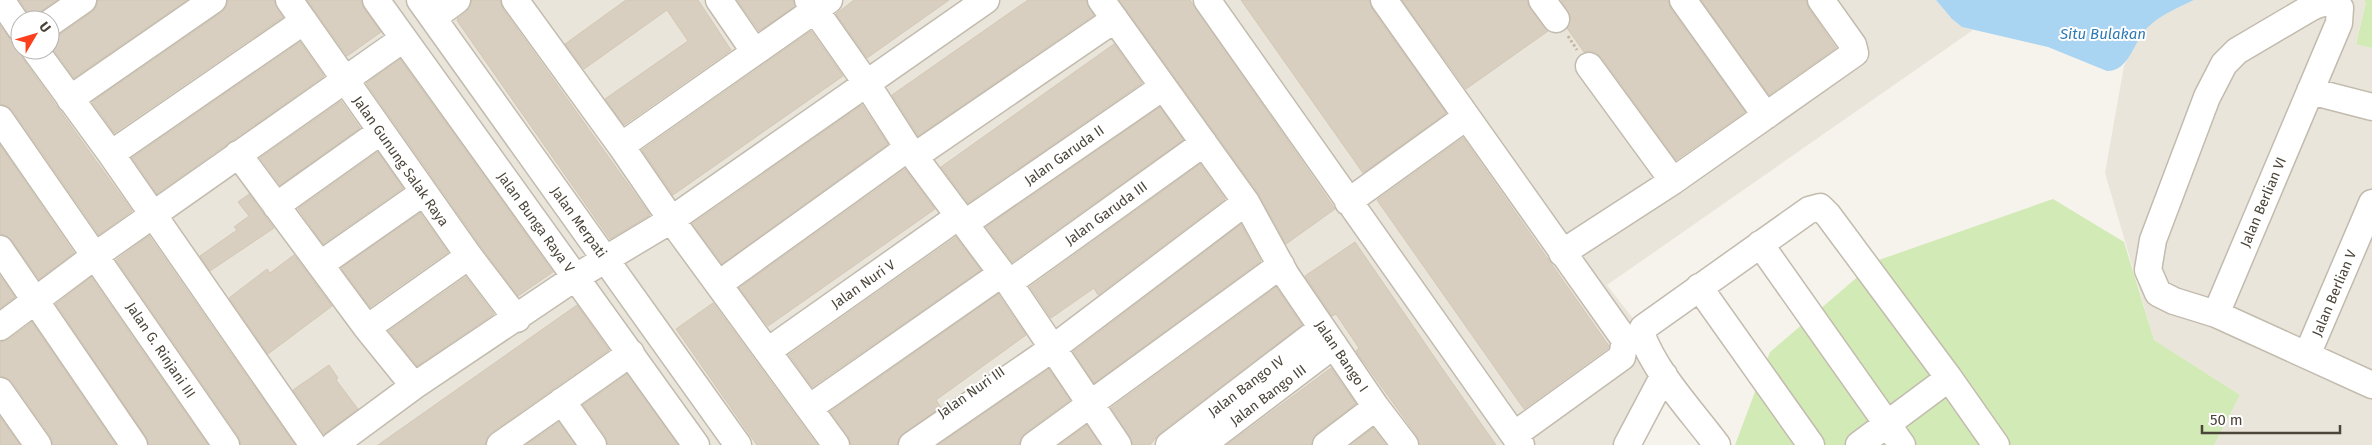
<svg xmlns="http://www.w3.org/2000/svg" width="2372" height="445" viewBox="0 0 2372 445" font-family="'Fira Sans',sans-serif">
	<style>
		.residential { fill: #eae5da; fill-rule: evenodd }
		.green { fill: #d2eab5 }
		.water { fill: #a9d4f2 }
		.building { fill: #d8cfc1; stroke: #d3c7b4 }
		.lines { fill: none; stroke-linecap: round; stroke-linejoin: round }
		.minor-casing { stroke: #c2bbae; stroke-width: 29 }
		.path { stroke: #c4b79f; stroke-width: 3; stroke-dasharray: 2.5 2.5; stroke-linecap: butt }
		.minor { stroke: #fff; stroke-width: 26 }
		.labels { text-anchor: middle; stroke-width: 4; stroke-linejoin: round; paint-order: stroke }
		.street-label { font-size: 14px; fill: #4b4439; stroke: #fff }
		.water-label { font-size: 15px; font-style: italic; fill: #2e7ab2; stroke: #fff }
	</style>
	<rect width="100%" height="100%" fill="#f6f3ec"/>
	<path class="residential" d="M0 0H1936L1952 19 1962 27 1973 30 1607 285 1662 356 1617 445H0ZM20 20H50V50H20Z
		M2194 0H2364L2366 2 2356 43 2372 48V445H2214L2240 395 2154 340 2105 173 2124 66 2137 40 2146 28 2162 15Z"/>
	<path class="green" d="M2364 0H2372V48L2356 44 2366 2Z
		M2053 199 2124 242 2154 340 2240 395 2214 445H1735L1770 352 1876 261Z"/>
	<path class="water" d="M1936 0H2194C2177 8 2160 15 2147 28 2133 42 2130 71 2107 71L2048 47 1962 27 1952 19Z"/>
	<path class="building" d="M19 0H57L41 11 36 20H33Z
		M98 0H187L74 78 50 45V38L59 35 92 12 96 7Z
		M228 0H274L283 17 114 133 92 102 222 12 226 7Z
		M307 0H361L364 9 381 32 347 56Z
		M472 0H500L503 9 650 215 610 239 458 22 457 19 466 12Z
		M626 0H698L731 50 624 125 605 99 688 41 667 10 584 69 565 44Z
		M737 0H793L795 6 759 31Z
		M854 0H949L867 58 836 14Z
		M1028 0H1086L1094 15 918 136 892 95Z
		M1119 0H1190L1335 209 1286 244 1258 193Z
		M1241 0H1369L1372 9 1446 113 1363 173Z
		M1402 0H1527L1530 9 1548 31 1466 89Z
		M1561 0H1668L1671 9 1745 112 1676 160 1601 57 1595 52H1584L1567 28 1571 17Z
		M1701 0H1806L1809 9 1836 48 1769 95Z
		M0 25 8 37 13 41 20 43 23 59 132 211 99 235 12 110 7 106 0 104Z
		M811 31 843 76 673 195 642 150Z
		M300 42 324 76 157 194 132 158Z
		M1114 44 1142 83 968 203 941 167Z
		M400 59 553 272 518 296 481 247 366 83Z
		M341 101 360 128 280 185 260 158Z
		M862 105 888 144 722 264 692 224Z
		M1160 107 1183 140 1012 262 986 227Z
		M1463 138 1609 346 1608 348 1524 409 1377 200Z
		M0 145 74 253 39 279 12 241 7 236 0 234Z
		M378 152 403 188 323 244 298 209Z
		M1200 164 1225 199 1098 295 1094 288 1051 318 1030 287Z
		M905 169 935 209 768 326 739 288Z
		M249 194 274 228 210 271 200 256 237 230 234 227 249 216 238 202Z
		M420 213 448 252 370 307 341 268Z
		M1241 224 1261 261 1094 383 1073 352Z
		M149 236 295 445H241L238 436 116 260Z
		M956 237 981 270 812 387 789 355Z
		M1355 242 1446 374 1496 445H1420L1417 436 1356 351 1359 348 1336 314 1332 316 1305 276Z
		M294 255 332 306 268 354 229 298 267 269 270 273Z
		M0 276 15 297 0 308Z
		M91 277 208 445H149L146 437 56 304Z
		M466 277 494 314 417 366 389 331Z
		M1276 287 1302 325 1160 433 1150 445H1133L1130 437 1111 408Z
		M998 294 1026 335 936 400 941 407 904 433 899 438 897 445H851L848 436 830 412Z
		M713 303 817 445H757L676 329Z
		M577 305 609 350 491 433 487 438 485 445H378Z
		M32 322 116 445H53L50 436 12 382 7 378 0 376V342L9 339Z
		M329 365 338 378 336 380 358 409 324 434 293 390Z
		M1331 368 1356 404 1317 433 1311 445H1227Z
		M1049 369 1070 400 1025 433 1021 438 1019 445H938Z
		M627 374 678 445H608L605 436 583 405Z
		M0 417 20 445H0Z
		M559 422 575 445H526Z
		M1087 425 1100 445H1059Z
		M1373 428 1386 445H1351Z"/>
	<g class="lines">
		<g class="minor-casing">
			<path id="minor" d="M1 0 20 28
				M289 0 469 256 517 319
				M376 0 696 445
				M420 0 738 445
				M515 0 621 146 680 232 836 445
				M719 0 754 51
				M808 0 867 84 908 148 1009 283 1118 445
				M1101 0 1246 202 1286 275 1376 407 1405 445
				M1207 0 1521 445
				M1384 0 1625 340 1622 357 1514 435
				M1542 0 1556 19
				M1683 0 1766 116
				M433 18 457 0
				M50 23 83 0
				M35 50 111 154 313 445
				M1589 66 1673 181
				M2310 91 2372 107
				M70 99 213 0
				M0 119 226 445
				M621 146 829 0
				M111 154 304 21
				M238 154 367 328 414 386
				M915 156 1115 19
				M1348 202 1466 117
				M276 206 380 132
				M964 224 1163 87
				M1760 244 1902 445
				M0 249 134 445
				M1562 253 1673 181 1855 53 1853 45 1821 0
				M321 264 424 192
				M1009 283 1204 143
				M719 284 908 148
				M1699 287 1811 445
				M2216 314 2339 23 2340 8C2329 1 2322 2 2310 8L2237 51 2224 64 2207 97 2153 240 2148 270 2158 293 2174 301 2216 314 2372 385
				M0 327 96 255 403 39
				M367 328 469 256
				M768 351 959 216
				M2307 355 2372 203
				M0 391 38 445
				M562 401 593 445
				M809 408 1001 274
				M334 445 414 386 576 277 671 220 986 0
				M500 445 631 353
				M912 445 1053 348 1246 202
				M1034 445 1281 265
				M1169 445 1322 328
				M1202 445 1334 345
				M1326 445 1376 407
				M1627 445 1664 375
				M1717 445C1691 410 1656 374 1641 333L1643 328 1809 210 1820 207 1828 215 1949 378 1996 445
				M1859 445 1949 378"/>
		</g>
		<path class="path" d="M1568 36 1577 50"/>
		<use href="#minor" class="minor"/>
	</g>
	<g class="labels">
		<g class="street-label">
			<text transform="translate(1064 155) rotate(-35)" y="5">Jalan Garuda II</text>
			<text transform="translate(401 161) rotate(55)" y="5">Jalan Gunung Salak Raya</text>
			<text transform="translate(2263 202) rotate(-67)" y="5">Jalan Berlian VI</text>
			<text transform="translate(1106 213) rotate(-36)" y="5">Jalan Garuda III</text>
			<text transform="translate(536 222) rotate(54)" y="5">Jalan Bunga Raya V</text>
			<text transform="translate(579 222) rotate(54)" y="5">Jalan Merpati</text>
			<text transform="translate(863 284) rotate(-35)" y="5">Jalan Nuri V</text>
			<text transform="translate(2334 293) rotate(-67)" y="5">Jalan Berlian V</text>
			<text transform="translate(161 350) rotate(56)" y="5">Jalan G. Rinjani III</text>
			<text transform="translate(1342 356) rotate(56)" y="5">Jalan Bango I</text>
			<text transform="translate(1246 386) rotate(-37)" y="5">Jalan Bango IV</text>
			<text transform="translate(971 392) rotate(-35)" y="5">Jalan Nuri III</text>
			<text transform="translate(1268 395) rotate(-37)" y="5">Jalan Bango III</text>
		</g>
		<g class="water-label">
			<text x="2103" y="39">Situ Bulakan</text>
		</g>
	</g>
	<g transform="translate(35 35) rotate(52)"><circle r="24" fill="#ffffff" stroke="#b7b4b0"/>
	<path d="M0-4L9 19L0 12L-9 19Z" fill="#fc3f1d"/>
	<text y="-8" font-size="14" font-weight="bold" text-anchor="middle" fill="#4b4439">U</text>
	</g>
	<path d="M2202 425v8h138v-8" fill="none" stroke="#4b4439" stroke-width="2.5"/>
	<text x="2210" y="425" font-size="15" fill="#4b4439" stroke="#ffffff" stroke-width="4" paint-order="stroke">50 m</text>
</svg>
